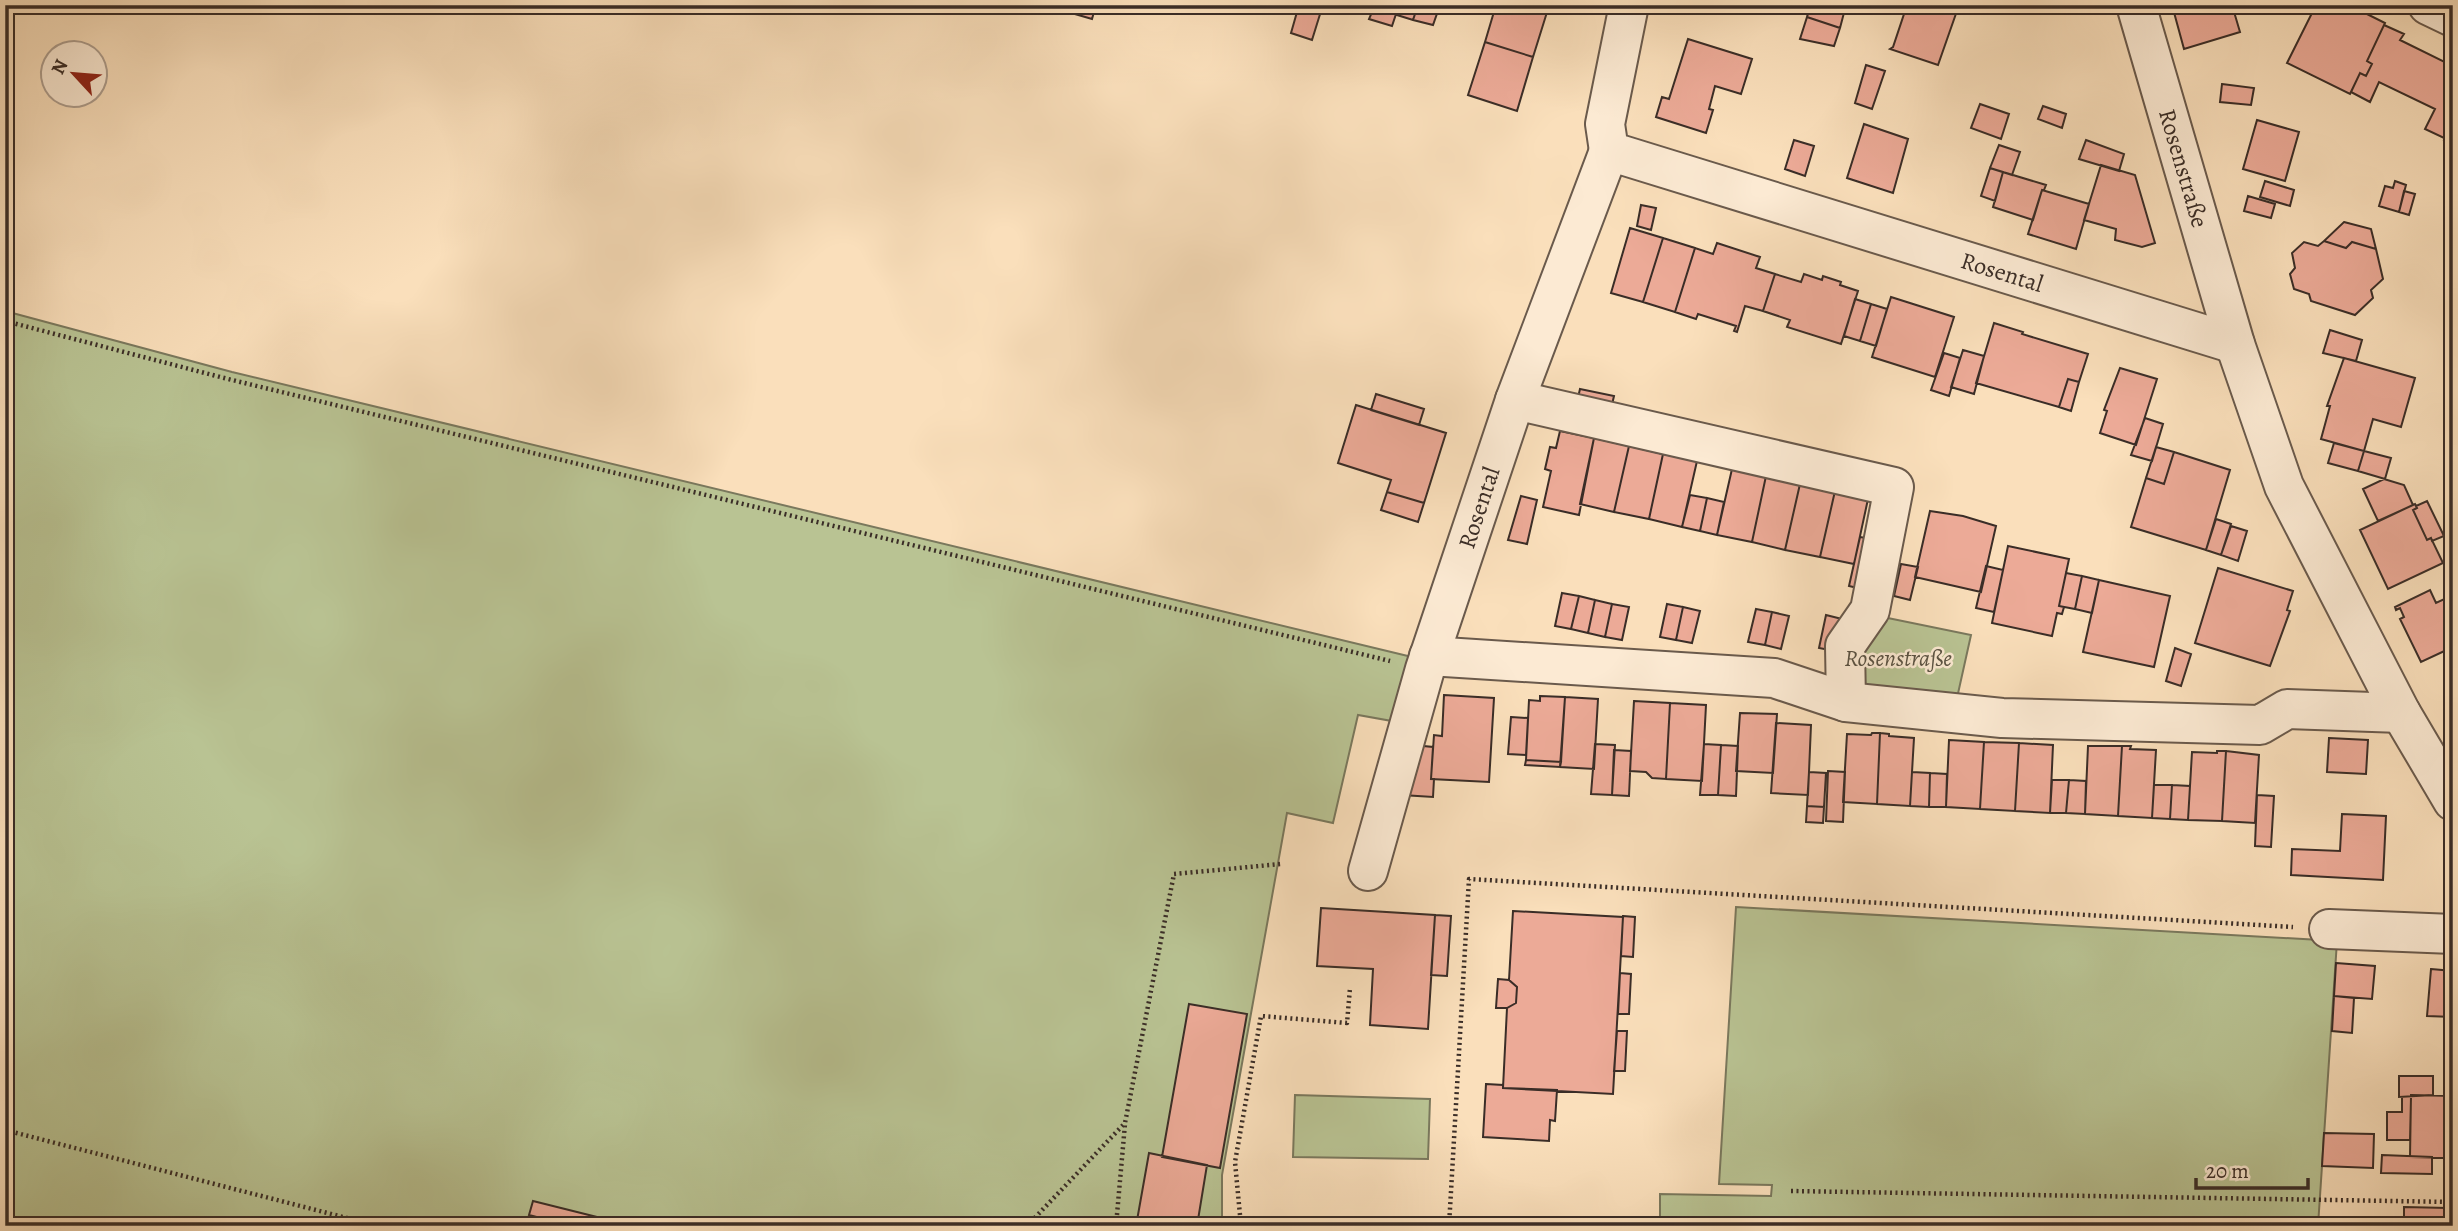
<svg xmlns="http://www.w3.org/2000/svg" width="2458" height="1231" viewBox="0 0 2458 1231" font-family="Alegreya,serif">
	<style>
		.green { fill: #b9c393; stroke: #7a785d; stroke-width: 2 }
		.building { fill: #ecaa97; stroke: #3a2d27; stroke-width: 2 }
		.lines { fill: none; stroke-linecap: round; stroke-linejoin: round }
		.minor-casing { stroke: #6a5a4c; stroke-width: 42 }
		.path { stroke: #3a2d27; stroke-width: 4.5; stroke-dasharray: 2 3.5; stroke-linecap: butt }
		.minor { stroke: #fcead3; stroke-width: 38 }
		.labels { text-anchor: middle; stroke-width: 5; stroke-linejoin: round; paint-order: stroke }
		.street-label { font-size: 24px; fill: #3a2d27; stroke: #fcead3 }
		.park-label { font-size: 24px; font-style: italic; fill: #5a5242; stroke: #fcead3 }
	</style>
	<rect width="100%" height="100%" fill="#fadfbb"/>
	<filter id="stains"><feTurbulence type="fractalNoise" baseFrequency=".00286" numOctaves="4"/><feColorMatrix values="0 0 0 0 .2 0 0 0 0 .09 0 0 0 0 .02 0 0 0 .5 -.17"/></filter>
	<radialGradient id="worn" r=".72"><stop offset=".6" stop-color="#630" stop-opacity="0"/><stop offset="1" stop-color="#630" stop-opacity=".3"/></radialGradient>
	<path class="green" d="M5 311 232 372 1412 657 1392 721 1358 715 1333 823 1287 813 1222 1175V1226H5Z
		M1878 616 1971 635 1957 698 1877 693 1858 681 1857 651Z
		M1736 907 2337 941 2318 1226H1660V1194L1771 1196 1772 1185 1719 1184Z
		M1295 1095 1430 1099 1428 1159 1293 1157Z"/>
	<path class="building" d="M1070 5H1096L1092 19 1068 12Z
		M1299 5 1321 11 1312 40 1291 33Z
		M1375 5H1399L1392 26 1369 19Z
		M1400 5H1418L1413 20 1397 15Z
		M1418 5H1440L1433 25 1413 20Z
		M1496 5H1536L1548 9 1533 57 1485 42Z
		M1811 5H1834L1845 9 1840 28 1807 17Z
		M1899 5H1959L1938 65 1890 49 1893 47 1906 8Z
		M2172 5H2232L2240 32 2184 49Z
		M2316 5H2349L2385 23 2367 61 2372 64 2366 76 2360 73 2350 94 2287 63Z
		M1807 17 1840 28 1834 46 1800 39Z
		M2384 25 2404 34 2400 40 2453 66V121L2444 138 2425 129 2435 109 2379 82 2370 102 2351 92 2360 73 2366 76 2372 64 2367 61Z
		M1688 39 1752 59 1741 94 1715 86 1709 109 1713 110 1706 133 1656 117 1662 97 1669 99Z
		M1485 42 1533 57 1517 111 1468 95Z
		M1866 65 1885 71 1872 109 1855 103Z
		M2222 84 2254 88 2251 105 2220 102Z
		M1980 104 2009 114 2001 139 1971 128Z
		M2043 106 2066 114 2062 128 2038 119Z
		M2257 120 2299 132 2285 181 2243 169Z
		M2453 121V144L2444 140Z
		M1864 124 1908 139 1893 193 1847 178Z
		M1794 140 1814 146 1805 176 1785 169Z
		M2086 140 2124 154 2119 171 2079 159Z
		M1999 145 2020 152 2012 175 1990 168Z
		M2101 165 2135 175 2155 243 2142 247 2115 240 2116 229 2084 220Z
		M1990 168 2003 172 1995 201 1981 196Z
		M2003 172 2046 185 2044 190H2042L2033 220 1993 207Z
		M2265 181 2294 190 2290 206 2260 197Z
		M2395 181 2406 185 2399 212 2379 206 2385 186 2393 188Z
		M2042 190 2089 204 2076 249 2028 234Z
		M2404 191 2415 194 2409 215 2399 212Z
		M2248 196 2275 204 2271 218 2244 211Z
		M1641 205 1656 208 1651 230 1637 226Z
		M2344 222 2371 229 2376 249 2352 242 2346 248 2324 241Z
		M1630 228 1663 238 1643 302 1611 293Z
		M1663 238 1695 248 1675 312 1643 302Z
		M2324 241 2346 248 2352 242 2376 249 2383 279 2371 290 2373 298 2355 315 2311 301 2309 294 2294 289 2290 274 2295 268 2292 253 2304 242 2318 246Z
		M1717 243 1760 257 1756 268 1775 274 1763 311 1745 306 1737 332 1734 331 1736 326 1698 314 1696 319 1675 312 1695 248 1713 254Z
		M1775 274 1801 282 1804 274 1822 280 1823 276 1841 282 1840 285 1858 291 1841 344 1787 327 1790 320 1763 311Z
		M1891 297 1954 317 1935 377 1872 357Z
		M1855 299 1871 304 1860 341 1844 336Z
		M1871 304 1887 309 1876 346 1860 341Z
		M1994 323 2023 332 2022 334 2088 354 2079 382 2068 379 2059 407 1976 383Z
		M2330 330 2362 340 2356 361 2323 353Z
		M1963 350 1984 356 1974 394 1951 387Z
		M1944 353 1960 358 1949 396 1931 390Z
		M2344 358 2415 378 2401 427 2373 419 2364 451 2321 439 2330 406H2327Z
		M2120 368 2157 379 2136 445 2100 433 2107 411 2104 410Z
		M2068 379 2079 382 2071 411 2059 407Z
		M1580 389 1614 396 1610 413 1576 406Z
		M1376 394 1424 409 1419 425 1371 410Z
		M1356 405 1446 433 1424 503 1387 492 1391 480 1338 463Z
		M2145 418 2163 424 2152 461 2131 455Z
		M1560 431 1594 438 1579 515 1543 507 1551 471 1545 469 1550 447 1556 448Z
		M1594 438 1629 446 1614 512 1580 504Z
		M2334 443 2364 451 2358 471 2328 463Z
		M1629 446 1663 454 1649 519 1614 512Z
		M2156 447 2174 452 2164 484 2146 478Z
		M2364 451 2391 458 2385 479 2358 471Z
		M2174 452 2230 470 2206 550 2131 527 2146 478 2164 484Z
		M1663 454 1697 461 1682 527 1649 519Z
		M1732 469 1766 476 1752 542 1717 535Z
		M1766 476 1800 484 1785 550 1752 542Z
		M2384 479 2404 485 2413 505 2378 521 2363 489Z
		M1800 484 1835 491 1820 557 1785 550Z
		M1835 491 1868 499 1854 564 1820 557Z
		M1387 492 1424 503 1418 522 1381 510Z
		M1690 495 1707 498 1700 531 1682 527Z
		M1521 496 1537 500 1527 544 1508 540Z
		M1707 498 1724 502 1717 535 1700 531Z
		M2427 501 2444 536 2432 541 2431 538 2427 540 2413 510 2417 508 2416 506Z
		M2415 504 2417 508 2413 510 2427 540 2431 538 2443 563 2388 589 2360 530Z
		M1930 511 1963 516 1996 526 1981 592 1915 577Z
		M2216 519 2231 524 2221 555 2206 550Z
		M2231 526 2247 531 2238 561 2221 555Z
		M1860 537 1877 540 1866 590 1849 586Z
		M2008 546 2069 559 2059 606 2064 607 2062 614 2057 613 2052 636 1992 623Z
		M1901 564 1918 567 1910 600 1894 596Z
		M1986 566 2003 570 1994 612 1976 608Z
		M2218 568 2293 591 2287 610 2290 611 2270 666 2195 643Z
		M2066 573 2082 576 2075 609 2059 606Z
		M2082 576 2099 580 2092 613 2075 609Z
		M2099 580 2170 596 2154 667 2083 652Z
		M2430 590 2436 603 2453 595V647L2421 662 2400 619 2404 617 2400 608 2396 610 2395 607Z
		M1562 593 1579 596 1571 629 1555 626Z
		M1579 596 1595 600 1588 633 1571 629Z
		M1595 600 1612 604 1605 637 1588 633Z
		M1612 604 1629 607 1622 640 1605 637Z
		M1667 604 1683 607 1676 640 1660 637Z
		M1683 607 1700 611 1692 643 1676 640Z
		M1756 609 1772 612 1765 645 1748 642Z
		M1772 612 1789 616 1781 649 1765 645Z
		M1826 615 1842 619 1835 651 1819 648Z
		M2175 648 2191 654 2181 686 2166 681Z
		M2453 668V693L2446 691Z
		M1444 695 1494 698 1489 782 1431 779 1434 735 1442 736Z
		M1540 696 1565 697 1561 762 1526 760 1529 700 1540 701Z
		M1565 697 1598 699 1594 769 1560 767Z
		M1634 701 1670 703 1666 779 1652 778 1646 772 1630 771Z
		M1670 703 1706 705 1702 781 1666 779Z
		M1740 713 1777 714 1773 773 1736 771Z
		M1511 717 1528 718 1526 755 1508 754Z
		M1776 723 1811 725 1808 795 1771 793Z
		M1872 733H1880L1877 804 1843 802 1847 734 1871 735Z
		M1880 733 1889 734V736L1914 738 1910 806 1877 804Z
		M2329 738 2368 740 2366 774 2327 772Z
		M1949 740 1984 742 1980 809 1946 807Z
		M1984 742 2019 743 2015 811 1980 809Z
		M2019 743 2053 745 2050 813 2015 811Z
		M1595 744 1615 745 1612 795 1591 794Z
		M1704 744 1721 745 1718 795H1700Z
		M1413 745 1433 747 1431 779H1434L1433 797 1402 795Z
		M1721 745 1738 746 1736 796 1718 795Z
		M2088 746H2122L2118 816 2085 814Z
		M2122 746H2131L2130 749 2156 750 2152 818 2118 816Z
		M1614 750 1631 751 1629 796 1612 795Z
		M2217 751H2226L2222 821 2188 820 2192 752 2217 753Z
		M2226 751 2259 755 2255 823 2222 821Z
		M1526 760 1561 762 1560 767 1525 765Z
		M1828 771 1845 772 1843 822 1826 821Z
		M1809 772 1826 773 1824 807 1807 806Z
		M1912 772 1930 773 1929 807 1910 806Z
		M1930 773 1947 774 1946 807H1929Z
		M2052 780H2069L2066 813H2050Z
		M2069 780 2086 781 2085 814 2066 813Z
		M2154 785H2172L2170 819 2152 818Z
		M2172 785 2190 786 2188 820 2170 819Z
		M2257 795 2274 796 2271 847 2255 846Z
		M1807 806 1824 807 1823 823 1806 822Z
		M2342 814 2386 816 2383 880 2291 875 2292 849 2340 851Z
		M1321 908 1435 915 1428 1029 1370 1025 1373 969 1317 966Z
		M1513 911 1623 917 1613 1094 1503 1088 1507 1008 1516 1003 1517 987 1509 980Z
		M1435 915 1451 916 1447 976 1431 975Z
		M1623 916 1635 917 1633 957 1621 956Z
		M2336 963 2375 966 2372 999 2334 996Z
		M2431 969 2453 971V1017L2427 1016Z
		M1620 973 1631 974 1629 1014H1618Z
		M1498 979 1509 980 1517 987 1516 1003 1507 1008H1496Z
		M2334 996 2354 998 2352 1033 2332 1031Z
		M1189 1004 1247 1014 1220 1168 1162 1157Z
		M1617 1031H1627L1625 1071H1614Z
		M2399 1076H2433V1095L2399 1097Z
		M1486 1084 1503 1085V1088L1557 1090 1555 1121 1550 1120 1549 1141 1483 1137Z
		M2411 1095 2453 1096V1158L2410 1157Z
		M2402 1097H2411L2410 1140H2387V1112H2402Z
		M2324 1133 2374 1134 2373 1168 2322 1166Z
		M1149 1153 1207 1165 1197 1226H1136Z
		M2382 1155 2432 1157V1174L2381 1173Z
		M533 1201 633 1226H571L529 1215Z
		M2404 1207 2448 1208V1224H2404Z
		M1752 1218V1226H1671V1220Z"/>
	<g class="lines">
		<g class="minor-casing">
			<g id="minor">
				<path id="s1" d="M1629 5 1605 124 1609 151 2235 344"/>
				<path id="s2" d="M2136 5 2235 344 2284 486 2401 713 2453 801"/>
				<path d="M2428 5 2453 17"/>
				<path d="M1515 400 1894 487 1870 610 1845 646 1846 702"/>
				<path d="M1429 656 1774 678 1846 702 2002 718 2260 725 2287 709 2401 713"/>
				<path id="s3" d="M1368 871 1425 669 1515 400 1609 151"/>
				<path d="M2329 929 2453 934"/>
			</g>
		</g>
		<path class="path" d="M5 321 228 379 1390 661
			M5 1130 378 1226
			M1791 1191 2453 1202
			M1027 1226 1125 1123 1174 874 1281 864
			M1116 1226 1125 1124
			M1241 1226 1235 1162 1261 1016 1347 1023 1350 988
			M1449 1226 1469 879 2293 927"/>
		<use href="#minor" class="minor"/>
	</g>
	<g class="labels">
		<g class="street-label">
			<text dy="8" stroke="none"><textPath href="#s2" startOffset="170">Rosenstraße</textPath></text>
			<text dy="8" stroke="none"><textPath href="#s1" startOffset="560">Rosental</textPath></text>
			<text dy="8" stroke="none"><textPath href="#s3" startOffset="380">Rosental</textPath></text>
		</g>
		<g class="park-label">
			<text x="1898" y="666">Rosenstraße</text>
		</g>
	</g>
	<rect width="2458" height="1231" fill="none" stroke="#fadfbb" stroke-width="28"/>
	<rect x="7" y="7" width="2444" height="1217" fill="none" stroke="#3a2d27" stroke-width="3.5"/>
	<rect x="14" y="14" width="2430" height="1203" fill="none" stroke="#3a2d27" stroke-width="2"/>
	<g transform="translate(74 74) rotate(296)"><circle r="33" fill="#fcead3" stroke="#ae9e8e" stroke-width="2"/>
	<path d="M0-5L12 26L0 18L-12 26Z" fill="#8f2418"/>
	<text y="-10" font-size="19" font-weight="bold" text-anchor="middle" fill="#3a2d27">N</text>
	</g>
	<path d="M2196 1178v10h112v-10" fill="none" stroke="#3a2d27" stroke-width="3.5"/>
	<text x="2206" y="1178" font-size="21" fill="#3a2d27" stroke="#fcead3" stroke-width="5" paint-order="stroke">20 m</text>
	<rect width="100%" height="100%" filter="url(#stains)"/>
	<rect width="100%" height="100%" fill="url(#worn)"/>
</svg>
